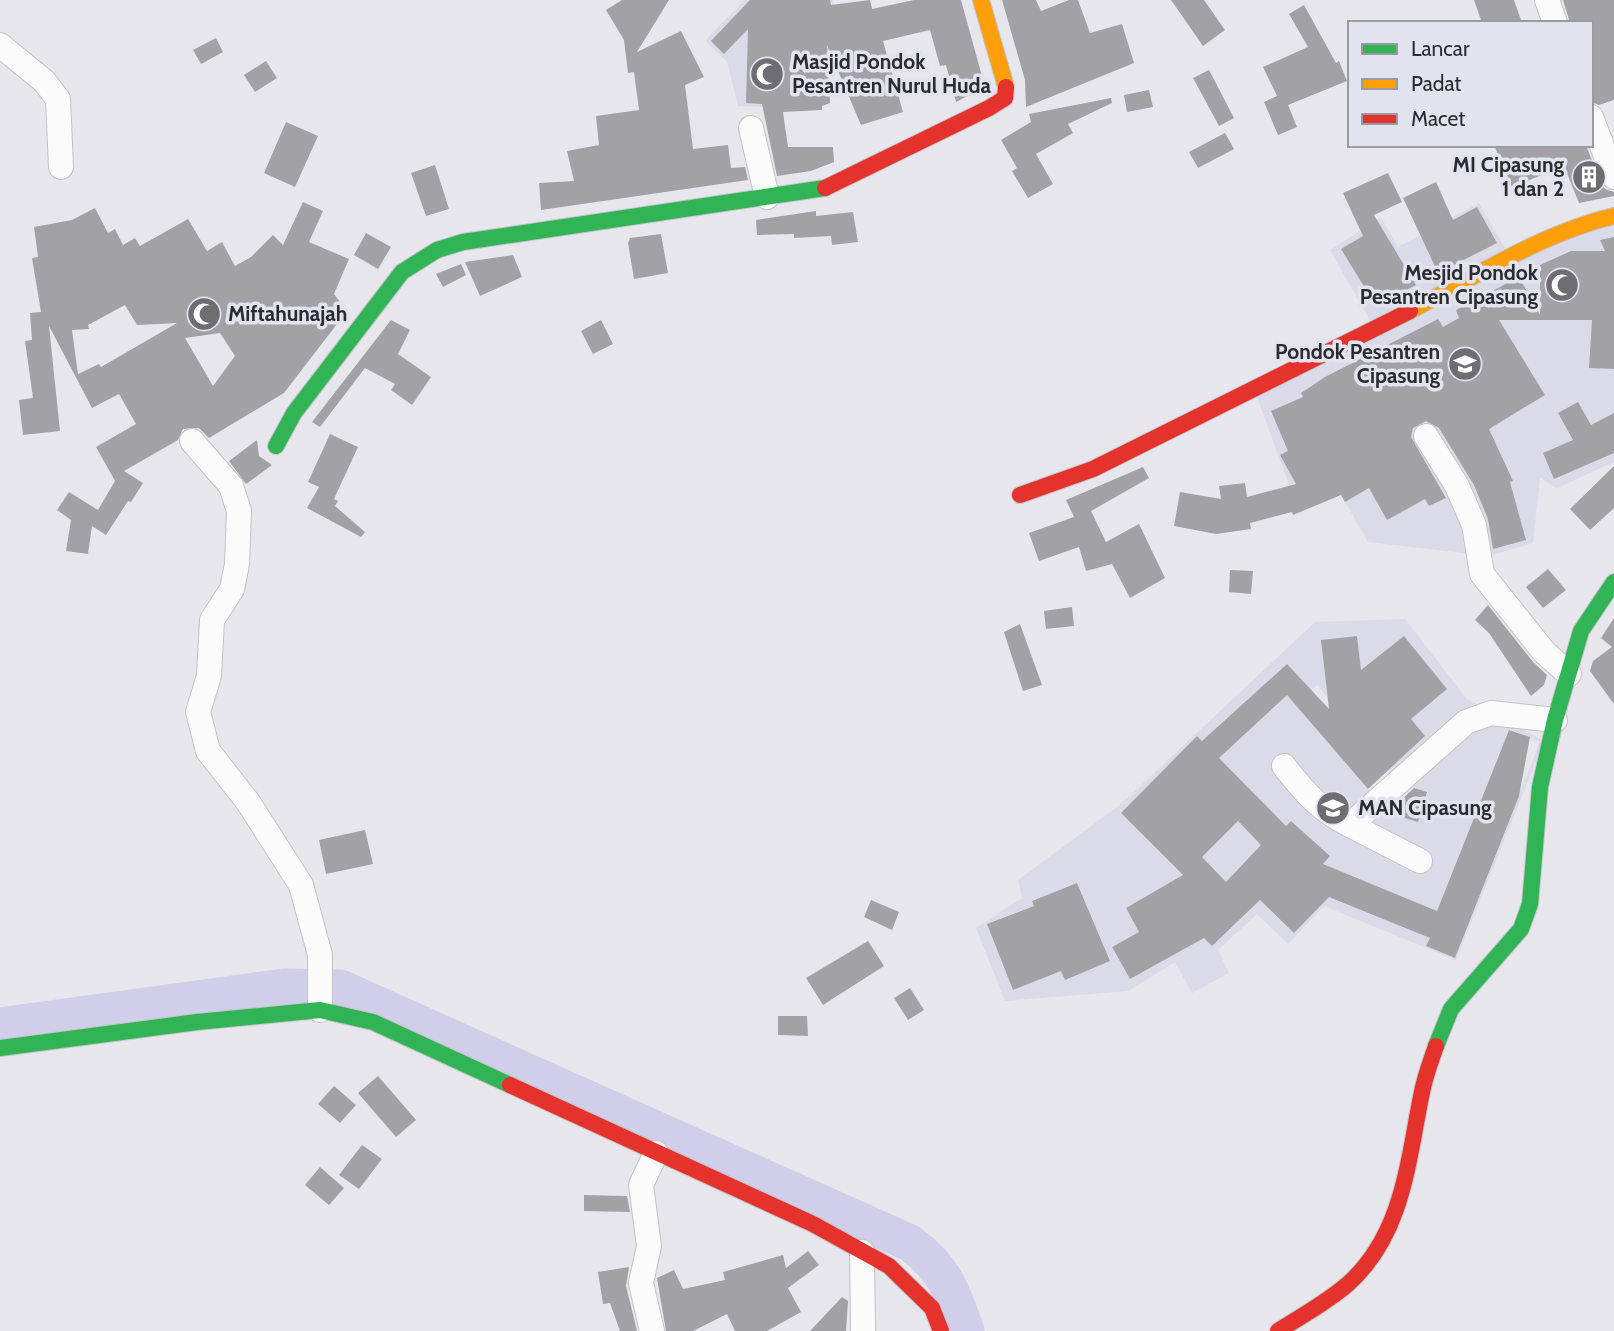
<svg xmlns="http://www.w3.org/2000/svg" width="1614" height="1331" viewBox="0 0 1614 1331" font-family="Cabin,sans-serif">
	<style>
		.built { fill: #dbdae8; fill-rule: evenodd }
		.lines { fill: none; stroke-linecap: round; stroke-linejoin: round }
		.river { stroke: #d0cee9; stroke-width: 37 }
		.building { fill: #a2a2a6; fill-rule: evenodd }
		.street-casing { stroke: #c3c3c7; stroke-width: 26 }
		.fast-casing { stroke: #c3c3c7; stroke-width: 18 }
		.slow-casing { stroke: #c3c3c7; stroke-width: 18 }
		.jam-casing { stroke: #c3c3c7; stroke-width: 18 }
		.street { stroke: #fbfbfc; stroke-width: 24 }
		.fast { stroke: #30b455; stroke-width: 16 }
		.slow { stroke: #ff9f0a; stroke-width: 16 }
		.jam { stroke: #e5322d; stroke-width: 16 }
		.labels { text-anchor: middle; stroke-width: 7; stroke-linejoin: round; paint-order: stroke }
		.poi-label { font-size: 21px; font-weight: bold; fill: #2c2c30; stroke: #e3e3ef; text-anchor: start }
	</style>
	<rect width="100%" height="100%" fill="#e6e6ec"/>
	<path class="built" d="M744 0H833L846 59 791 66 789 108 738 106 727 62 705 41Z
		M1479 203 1512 260 1614 220V462L1557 488 1540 478 1533 543 1489 556 1368 542 1327 470 1289 485 1257 397 1376 331 1330 250 1381 217 1398 247Z
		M1405 619 1467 699 1544 741 1456 960 1324 906 1288 944 1257 914 1218 950 1229 973 1192 993 1175 962 1128 991 1005 1001 976 928 1022 898 1018 880 1121 804 1315 622ZM1357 636 1363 686 1321 640ZM1404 636 1447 689 1413 717 1369 664ZM1287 664 1302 681 1224 753 1209 736ZM1317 685 1392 773 1370 792 1295 704ZM1509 729 1540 742 1455 958 1427 946 1430 938 1330 867 1437 911ZM1197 737 1258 841 1238 821 1183 876 1121 813ZM1403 786 1427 793 1418 822 1395 815ZM1291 821 1330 856 1307 882 1268 846ZM1256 851 1317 909 1294 933 1233 875ZM1077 883 1110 961 1033 901ZM1157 891 1188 947 1130 979 1112 947 1139 932 1126 908ZM1168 901 1251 909 1212 946Z"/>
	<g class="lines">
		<path class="river" d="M0 1026 284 987 340 988 910 1243C946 1270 951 1290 966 1331"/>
	</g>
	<path class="building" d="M622 0H669L637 52 681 31 704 77 685 85 693 149 728 145 731 168 745 167 748 180 541 210 539 183 574 181 567 151 599 145 596 116 639 110 634 72 628 73 624 40 606 10Z
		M750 0H830L831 5 870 0 872 9 914 0H961L985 87 956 102 946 65 940 66 930 30 883 41 903 112 861 125 827 45 830 103 822 106V110L783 112 788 147H833L834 162 811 171 777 176 762 104 746 103 748 29 724 54 711 41Z
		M1002 0H1036L1041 11 1069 0H1078L1090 33 1122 24 1134 63 1026 107 1025 80Z
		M1171 0H1204L1225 30 1203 46Z
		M1474 0H1514L1522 23H1482Z
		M1563 0H1614V100L1599 105 1591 102V23H1570Z
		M1304 5 1336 63 1339 61 1347 81 1288 105 1297 127 1278 135 1264 102 1277 96 1263 67 1308 47 1289 14Z
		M216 38 223 52 201 64 193 50Z
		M266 61 277 78 255 92 244 75Z
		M1209 70 1234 118 1219 126 1193 78Z
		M1149 90 1153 107 1127 112 1124 95Z
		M1111 98 1112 103 1068 124 1073 133 1036 154 1053 184 1028 198 1012 171 1017 168 1001 140 1031 122 1029 114Z
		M286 122 318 136 295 187 264 173Z
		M1225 133 1234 149 1198 168 1189 152Z
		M1494 145H1586L1600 182 1605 189 1614 192V196L1579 203 1564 166 1512 187Z
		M435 165 449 209 426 216 411 173Z
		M1388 173 1402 202 1374 215 1416 285 1376 306 1341 249 1363 236 1343 193Z
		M1436 182 1453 220 1477 207 1497 243 1438 273 1403 198Z
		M303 202 323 211 309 242 349 259 334 294 347 311 284 393 209 438 199 428 183 429 178 440 124 471 143 483 131 502 128 501 106 535 92 526 88 554 66 551 71 520 57 510 69 492 98 510 115 481 96 447 136 424 119 394 92 408 49 326 60 431 23 435 19 400 33 398 25 341 32 340 30 313 41 312 32 258 38 257 34 227 72 220 95 208 108 233 115 229 123 245 135 238 140 246 188 219 207 251 222 242 235 266 251 257 273 235 283 245ZM125 305 137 325 177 323 101 367 99 364 78 374 72 330 89 329 88 325ZM220 333 235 356 213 386 185 338Z
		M816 211V216L853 212 858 242 832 245 831 236 794 238V234L757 235 756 220Z
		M366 233 391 247 378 269 354 255Z
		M661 234 668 273 634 279 628 243 630 238Z
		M1614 237V369L1589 368 1592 320H1499L1545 395 1489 429 1513 481 1510 482 1526 540 1493 549 1488 519 1474 485 1439 428 1426 421 1413 428 1411 437 1446 498 1429 506 1425 499 1387 520 1369 488 1345 502 1341 495 1293 515 1292 512 1250 523 1251 529 1216 534 1174 526 1180 492 1221 499 1219 486 1245 483 1247 497 1296 484 1280 455 1288 451 1271 411 1303 397 1301 393 1325 377 1438 319 1443 327 1459 318 1456 310 1519 277 1540 315V265L1571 251H1605L1600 240Z
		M513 255 522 277 480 296 465 262Z
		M461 264 466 275 443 287 436 274Z
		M391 320 410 330 398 354 431 377 412 405 391 390 395 384 365 368 320 427 312 422Z
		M601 320 613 344 593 354 581 331Z
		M1578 402 1591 425 1614 413V453L1554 479 1543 453 1573 440 1558 413Z
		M330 434 358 447 334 499 338 501 335 506 365 532 361 537 307 508 319 487 308 482Z
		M257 440 259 456 272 465 246 484 229 461Z
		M1614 466V508L1590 530 1570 509Z
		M1143 467 1149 478 1091 511 1106 542 1139 524 1165 578 1130 598 1112 564 1086 571 1079 547 1039 561 1029 533 1074 517 1066 500Z
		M1548 569 1566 590 1543 608 1526 587Z
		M1230 570 1253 571 1251 594 1229 592Z
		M1488 605 1533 662 1547 675 1544 685 1531 696 1489 633 1475 620Z
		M1072 607 1074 626 1046 629 1044 611Z
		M1614 618V704L1590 671 1593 661 1612 647 1601 638Z
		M1020 624 1042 685 1023 691 1004 632Z
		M1357 636 1361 670 1404 636 1447 689 1411 719 1425 736 1368 789 1287 695 1219 758 1286 826 1291 821 1330 856 1323 864 1437 911 1509 730 1530 737 1519 796 1455 958 1426 946 1430 938 1329 897 1294 933 1260 900 1212 946 1204 938 1130 979 1112 947 1139 932 1126 908 1183 875 1121 813 1197 736 1202 741 1287 664 1329 709 1321 640ZM1238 821 1261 845 1226 882 1202 857Z
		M1414 788 1427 792 1418 822 1395 815 1399 802Z
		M365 830 373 864 326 874 319 840Z
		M1077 883 1110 961 1065 980 1061 971 1013 990 987 924 1034 906 1032 901Z
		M871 900 899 912 892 930 864 917Z
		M868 941 884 966 823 1005 806 978Z
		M910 988 924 1010 908 1020 894 998Z
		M778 1016H807L808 1036 778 1035Z
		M378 1076 416 1120 396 1137 358 1093Z
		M334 1086 356 1105 340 1123 318 1104Z
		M362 1145 382 1159 359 1189 339 1175Z
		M320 1167 344 1188 329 1205 305 1185Z
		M584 1195 627 1196 630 1212 584 1211Z
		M808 1251 819 1265 788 1288 801 1312 767 1331H735L727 1314 693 1331H666L657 1278 674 1270 683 1289 725 1280 723 1272 783 1255 786 1268Z
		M629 1267 626 1286 637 1331H620L610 1303 603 1304 598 1272Z
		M842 1297 848 1301 846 1331H810Z"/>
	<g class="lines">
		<g class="street-casing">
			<path id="street" d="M1547 0 1555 23
				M0 45 44 81 58 99 61 167
				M1591 117 1614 177
				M751 128 767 197
				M1426 436 1457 486 1474 525 1482 574 1545 653 1569 674
				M192 441 231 486 239 511 237 564 232 589 212 620 209 676 198 712 208 751 248 802 301 885 320 955V1010
				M1284 766C1304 792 1321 811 1350 825L1466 722 1491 713 1555 720
				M1350 825 1420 861
				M862 1252 863 1331
				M652 1331 641 1283 649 1246 641 1185 656 1153"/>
		</g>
		<g class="fast-casing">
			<path id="fast" d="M276 446 294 413 402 272 437 250 463 242 825 188
				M1436 1046 1451 1009 1521 929 1530 904 1540 787 1555 720 1581 631 1614 582
				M0 1048 197 1022 320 1010 373 1022 510 1085"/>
		</g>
		<g class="slow-casing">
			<path id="slow" d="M981 0 1006 87
				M1410 311C1476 276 1542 233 1614 216"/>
		</g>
		<g class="jam-casing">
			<path id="jam" d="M825 188 989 108 1005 98 1006 87
				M1020 495 1093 469 1410 311
				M510 1085 813 1224 889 1266 932 1308 941 1331
				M1278 1331C1301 1316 1328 1302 1349 1283 1404 1233 1408 1159 1422 1092 1425 1076 1431 1061 1436 1046"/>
		</g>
		<use href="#street" class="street"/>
		<use href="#fast" class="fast"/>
		<use href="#slow" class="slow"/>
		<use href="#jam" class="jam"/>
	</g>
	<defs>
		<g id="mosque-disc" transform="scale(1.75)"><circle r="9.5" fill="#6d6d72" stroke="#e3e3ef"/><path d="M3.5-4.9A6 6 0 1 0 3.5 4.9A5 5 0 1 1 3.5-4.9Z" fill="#fff"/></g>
		<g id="building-disc" transform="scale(1.75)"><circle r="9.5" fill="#6d6d72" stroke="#e3e3ef"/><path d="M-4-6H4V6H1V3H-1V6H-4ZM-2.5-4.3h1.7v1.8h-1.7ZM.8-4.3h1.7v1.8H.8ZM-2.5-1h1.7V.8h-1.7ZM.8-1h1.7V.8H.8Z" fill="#fff"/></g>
		<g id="school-disc" transform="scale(1.75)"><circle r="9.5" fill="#6d6d72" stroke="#e3e3ef"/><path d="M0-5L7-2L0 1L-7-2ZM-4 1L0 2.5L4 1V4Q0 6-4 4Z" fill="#fff"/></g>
	</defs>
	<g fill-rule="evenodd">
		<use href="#mosque-disc" x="767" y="74"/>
		<use href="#building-disc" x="1589" y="177"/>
		<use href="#mosque-disc" x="1562" y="285"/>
		<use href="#mosque-disc" x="204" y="314"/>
		<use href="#school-disc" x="1465" y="364"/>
		<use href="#school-disc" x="1333" y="808"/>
	</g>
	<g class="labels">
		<g class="poi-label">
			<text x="792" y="69">Masjid Pondok<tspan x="792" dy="24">Pesantren Nurul Huda</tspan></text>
			<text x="1564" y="172" text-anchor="end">MI Cipasung<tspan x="1564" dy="24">1 dan 2</tspan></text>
			<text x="1538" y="280" text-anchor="end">Mesjid Pondok<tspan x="1538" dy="24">Pesantren Cipasung</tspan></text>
			<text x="228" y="321">Miftahunajah</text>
			<text x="1440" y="359" text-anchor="end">Pondok Pesantren<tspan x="1440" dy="24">Cipasung</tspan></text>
			<text x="1358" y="815">MAN Cipasung</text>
		</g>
	</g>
	<rect x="1348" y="21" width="245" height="126" fill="#e3e3ef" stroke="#9a9aa3" stroke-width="2"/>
	<rect x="1362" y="44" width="35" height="10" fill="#30b455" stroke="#9a9aa3" stroke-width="2"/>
	<text x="1411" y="56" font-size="21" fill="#2c2c30">Lancar</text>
	<rect x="1362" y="79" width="35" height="10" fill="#ff9f0a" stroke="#9a9aa3" stroke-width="2"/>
	<text x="1411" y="91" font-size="21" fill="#2c2c30">Padat</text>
	<rect x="1362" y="114" width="35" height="10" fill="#e5322d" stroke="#9a9aa3" stroke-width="2"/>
	<text x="1411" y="126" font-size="21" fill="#2c2c30">Macet</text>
</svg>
